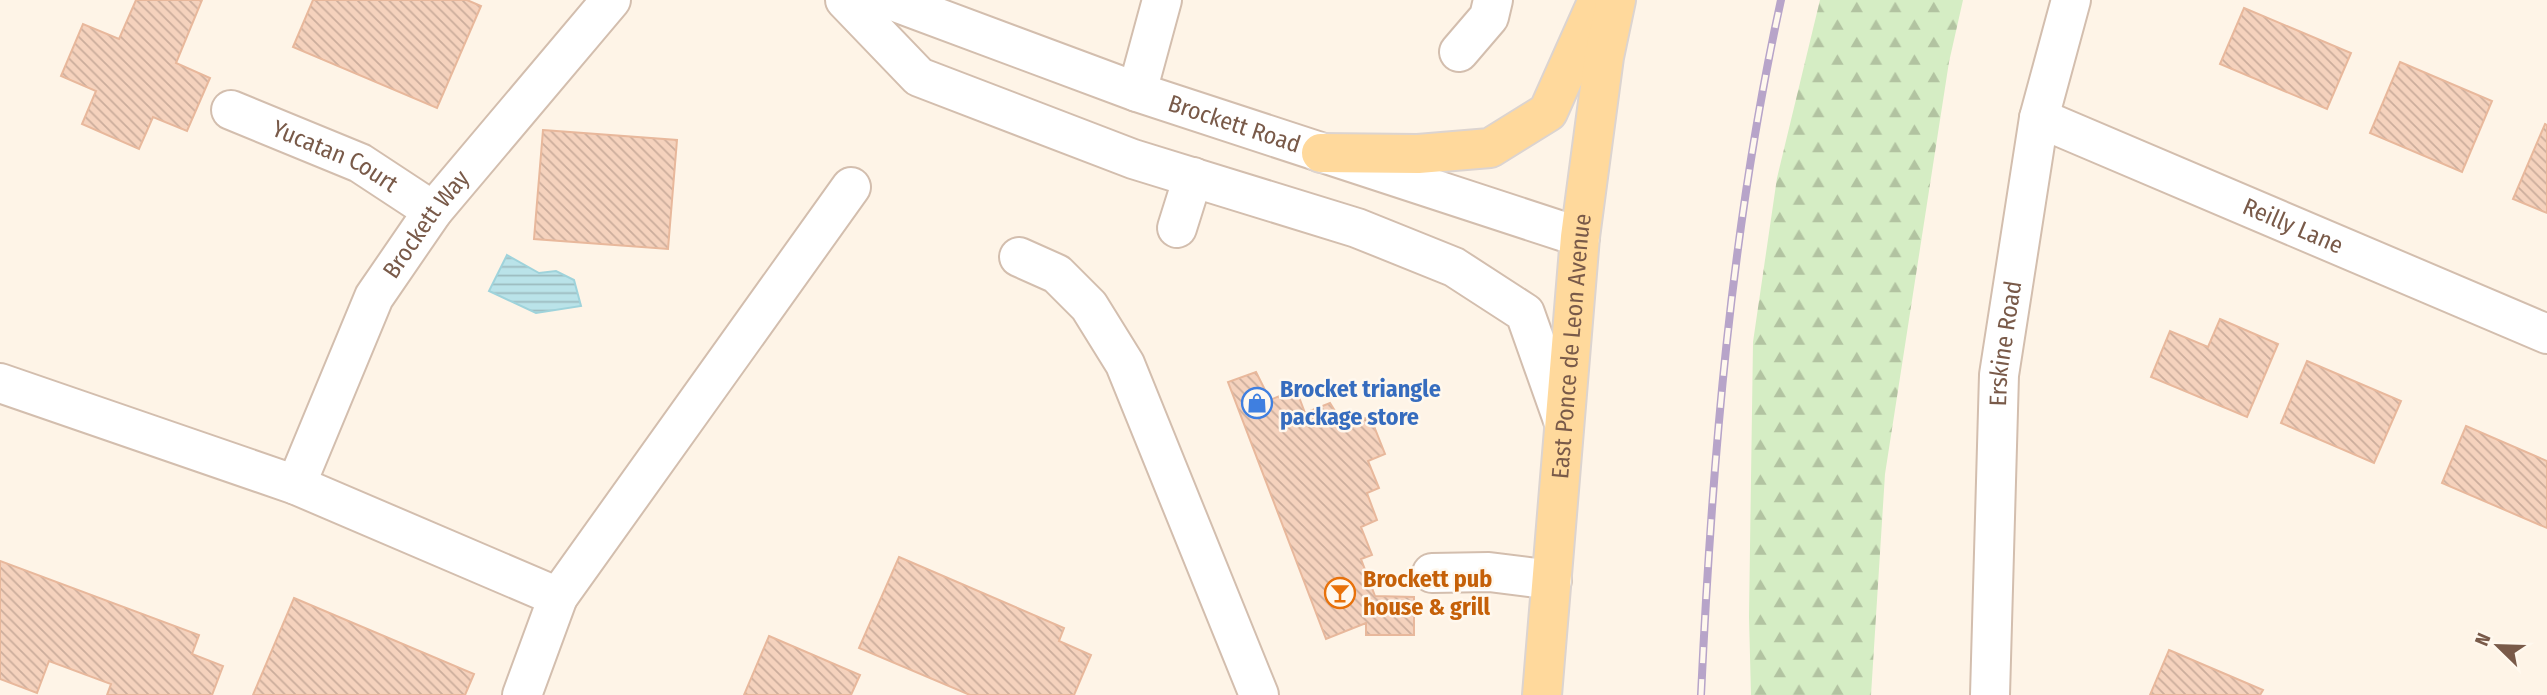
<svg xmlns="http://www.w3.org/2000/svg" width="2547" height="695" viewBox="0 0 2547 695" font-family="'Fira Sans Condensed',sans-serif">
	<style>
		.forest { fill: url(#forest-firs) }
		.water { fill: url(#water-rules); stroke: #9fd3db; stroke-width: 2 }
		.building { fill: url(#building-back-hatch); stroke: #e8b89c; stroke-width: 2 }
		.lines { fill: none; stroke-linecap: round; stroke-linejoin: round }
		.minor-casing { stroke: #d3beae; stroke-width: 42 }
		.major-casing { stroke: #dcd4d0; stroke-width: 42 }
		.minor { stroke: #fff; stroke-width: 38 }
		.major { stroke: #ffd99c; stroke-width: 38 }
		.rail-casing { stroke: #b7a4c9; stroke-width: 8 }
		.rail { stroke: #fff8ee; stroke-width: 5; stroke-dasharray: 16; stroke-linecap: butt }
		.labels { text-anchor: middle; stroke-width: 5; stroke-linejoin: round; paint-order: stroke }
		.street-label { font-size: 24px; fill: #795a49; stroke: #fff8ee }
		.shop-label { font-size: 24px; font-weight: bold; fill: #366cbe; stroke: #fff8ee; text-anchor: start }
		.food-label { font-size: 24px; font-weight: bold; fill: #c56008; stroke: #fff8ee; text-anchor: start }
	</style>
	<defs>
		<pattern id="forest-firs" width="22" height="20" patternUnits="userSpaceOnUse" patternTransform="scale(1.75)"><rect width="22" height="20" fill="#d5edc4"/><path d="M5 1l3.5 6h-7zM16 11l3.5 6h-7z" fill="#b2c3a1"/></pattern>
		<pattern id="water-rules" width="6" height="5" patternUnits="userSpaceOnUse" patternTransform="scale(1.75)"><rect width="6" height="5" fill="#bae3e9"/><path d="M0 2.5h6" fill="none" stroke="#9cbbbf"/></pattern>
		<pattern id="building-back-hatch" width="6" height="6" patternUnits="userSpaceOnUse" patternTransform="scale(1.75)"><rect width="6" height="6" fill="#f5d2bd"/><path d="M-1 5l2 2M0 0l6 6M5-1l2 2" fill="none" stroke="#cbad9c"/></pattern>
	</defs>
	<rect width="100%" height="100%" fill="#fef4e7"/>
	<path class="forest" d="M1820 0H1963L1949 62 1885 474 1871 695H1751L1749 617 1753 342 1777 178Z"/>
	<path class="water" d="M507 255 539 273 556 271 574 280 581 306 536 313 489 291Z"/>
	<path class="building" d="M136 0H202L176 63 210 78 187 131 153 117 139 149 82 124 96 91 61 76 83 24 119 39Z
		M313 0H467L481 6 437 108 293 47Z
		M2244 8 2351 53 2327 109 2220 64Z
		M2400 62 2492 101 2462 172 2370 133Z
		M2545 124 2547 125V213L2513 199Z
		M543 130 677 140 668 249 534 239Z
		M2220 319 2278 344 2247 417 2151 377 2170 331 2208 347Z
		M2307 361 2401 401 2374 463 2281 423Z
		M1256 372 1270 400 1296 389 1305 413 1330 403 1345 427 1370 416 1385 454 1368 461 1379 488 1367 493 1377 520 1361 527 1372 555 1361 559 1375 596 1414 597V635H1366V623L1326 639 1228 382Z
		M2466 426 2547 461V528L2442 483Z
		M899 557 1064 628 1059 641 1091 655 1074 695H970L859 648Z
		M0 561 199 635 192 654 223 666 212 695H107L111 684 49 661 37 693 0 679Z
		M294 598 474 674 465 695H253Z
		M769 636 860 675 851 695H744Z
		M2169 650 2263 690 2260 695H2150Z"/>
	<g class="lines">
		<g class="minor-casing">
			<g id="minor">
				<path d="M845 0 919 77 1133 159 1357 228 1454 267 1525 313 1564 423"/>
				<path id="s1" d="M890 0 1137 92 1580 237"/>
				<path d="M1459 52 1489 17 1493 0"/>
				<path d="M1137 92 1162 0"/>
				<path id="s2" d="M231 110 360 163 433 211"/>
				<path id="s3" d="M2039 118 2547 334"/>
				<path d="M1177 228 1193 177"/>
				<path d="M1019 257 1057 274 1089 306 1125 364 1259 695"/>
				<path id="s4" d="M0 383 296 485 374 297 433 211 611 0"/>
				<path d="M296 485 558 597 522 695"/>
				<path d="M1432 573 1489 572 1552 580"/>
				<path d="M558 597 851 187"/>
				<path id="s5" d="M1990 695 1999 375 2039 118 2071 0"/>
			</g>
		</g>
		<g class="major-casing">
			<g id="major">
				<path d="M1321 153 1418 154 1490 148 1548 112 1598 0"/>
				<path id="s6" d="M1542 695 1580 237 1604 57 1616 0"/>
			</g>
		</g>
		<use href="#minor" class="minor"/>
		<use href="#major" class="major"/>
		<g class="rail-casing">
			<path id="rail" d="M1701 695C1712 462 1731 228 1781 0"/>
		</g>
		<use href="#rail" class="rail"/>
	</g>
	<defs>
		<g id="shop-ring" transform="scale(1.575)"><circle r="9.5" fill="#fff8ee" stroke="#3f7fe0" stroke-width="1.5"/><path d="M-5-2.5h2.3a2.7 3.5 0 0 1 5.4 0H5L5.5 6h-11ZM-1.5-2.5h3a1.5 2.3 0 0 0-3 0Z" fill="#3f7fe0"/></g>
		<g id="bar-ring" transform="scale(1.575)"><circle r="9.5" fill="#fff8ee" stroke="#e8710a" stroke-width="1.5"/><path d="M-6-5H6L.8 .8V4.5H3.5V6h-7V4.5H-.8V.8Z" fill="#e8710a"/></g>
	</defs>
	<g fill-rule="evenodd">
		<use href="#shop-ring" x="1257" y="403"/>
		<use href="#bar-ring" x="1340" y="593"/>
	</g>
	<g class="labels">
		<g class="street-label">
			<text dy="8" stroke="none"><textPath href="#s1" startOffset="366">Brockett Road</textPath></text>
			<text dy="8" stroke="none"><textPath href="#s2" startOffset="114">Yucatan Court</textPath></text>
			<text dy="8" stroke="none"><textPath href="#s4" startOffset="606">Brockett Way</textPath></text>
			<text dy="8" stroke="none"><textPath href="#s3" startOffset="276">Reilly Lane</textPath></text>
			<text dy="8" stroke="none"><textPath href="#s5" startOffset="352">Erskine Road</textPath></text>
			<text dy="8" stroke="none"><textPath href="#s6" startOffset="350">East Ponce de Leon Avenue</textPath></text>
		</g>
		<g class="shop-label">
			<text x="1280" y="397">Brocket triangle<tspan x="1280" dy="28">package store</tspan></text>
		</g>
		<g class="food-label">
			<text x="1363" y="587">Brockett pub<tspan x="1363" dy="28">house &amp; grill</tspan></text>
		</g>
	</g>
	<g transform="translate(2498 646) rotate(293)" stroke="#fff8ee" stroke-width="5" paint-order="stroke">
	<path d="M0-5L12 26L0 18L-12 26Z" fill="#795a49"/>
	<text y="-10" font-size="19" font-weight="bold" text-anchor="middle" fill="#795a49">N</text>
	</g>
</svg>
